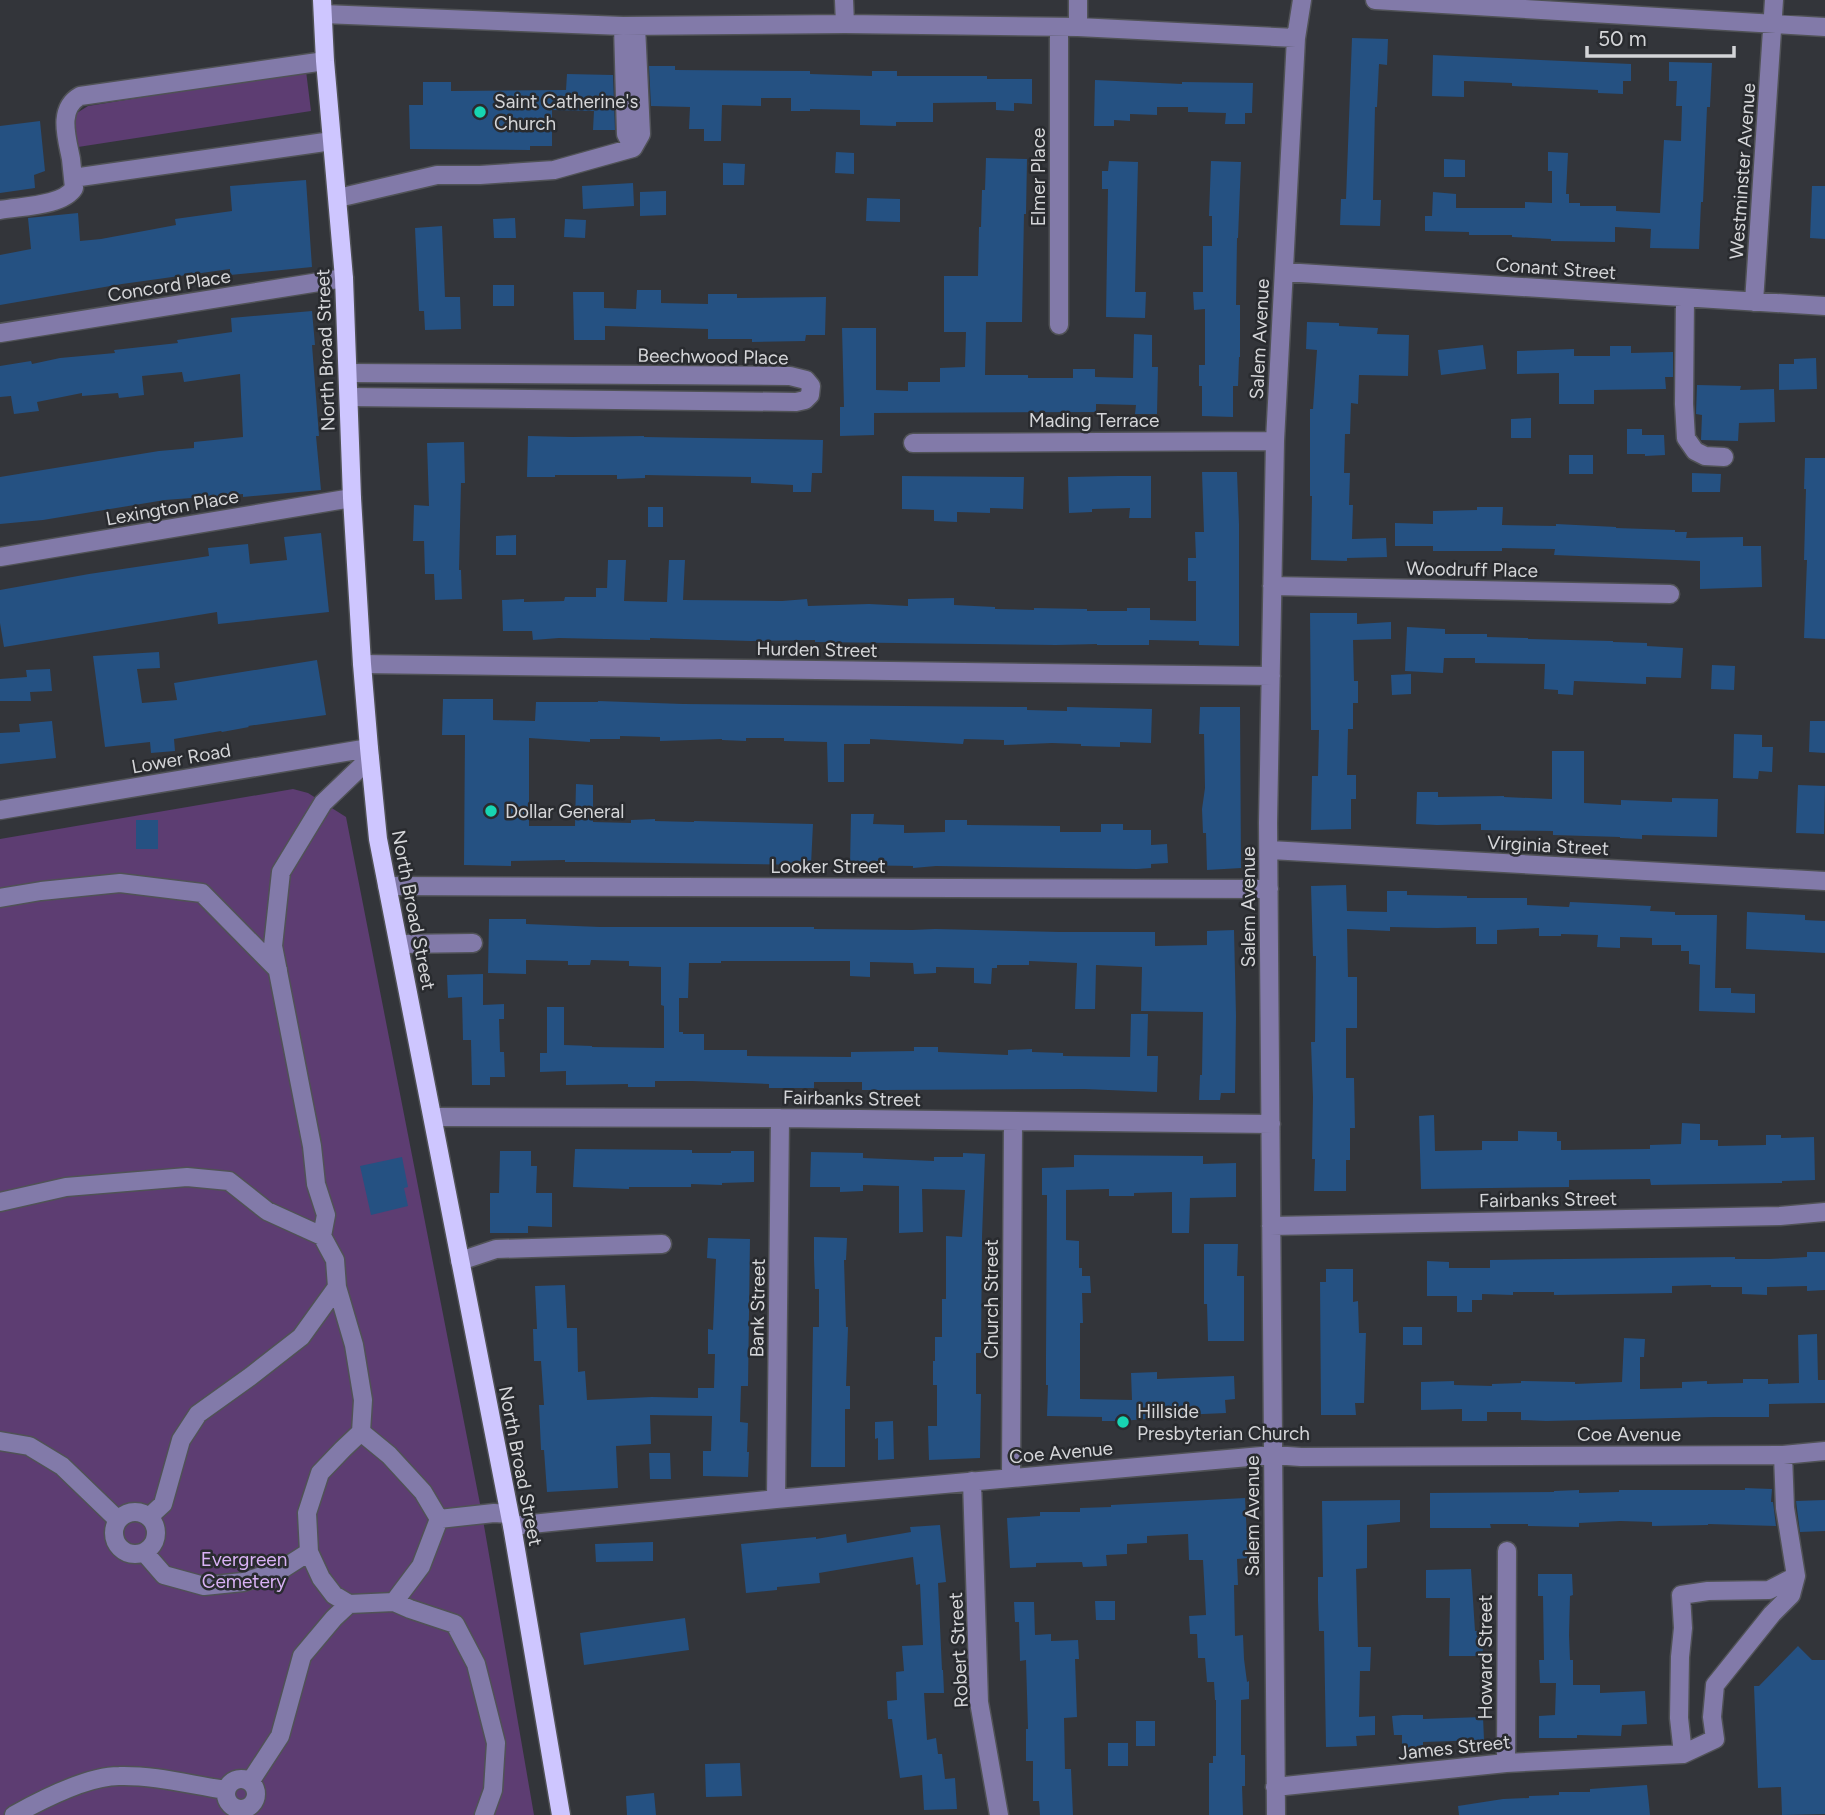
<svg xmlns="http://www.w3.org/2000/svg" width="1825" height="1815" viewBox="0 0 1825 1815" font-family="Figtree,sans-serif">
	<style>
		.green { fill: #5d3d72 }
		.building { fill: #255182 }
		.lines { fill: none; stroke-linecap: round; stroke-linejoin: round }
		.minor-casing { stroke: #505256; stroke-width: 21 }
		.major-casing { stroke: #505256; stroke-width: 21 }
		.minor { stroke: #827aa9; stroke-width: 18 }
		.major { stroke: #cec6ff; stroke-width: 18 }
		.poi-dot { fill: #17d5b2; stroke: #292b2f; stroke-width: 2.5 }
		.labels { text-anchor: middle; stroke-width: 5; stroke-linejoin: round; paint-order: stroke }
		.poi-label { font-size: 19px; fill: #d4d5d8; stroke: #292b2f; text-anchor: start }
		.street-label { font-size: 19px; fill: #d4d5d8; stroke: #292b2f }
		.park-label { font-size: 19px; fill: #d9b2f5; stroke: #292b2f }
	</style>
	<rect width="100%" height="100%" fill="#33353a"/>
	<path class="green" d="M306 71 311 111 78 147 72 116 88 106Z
		M293 789 308 793 346 817 482 1514 534 1815H0V839Z"/>
	<path class="building" d="M1352 38 1388 39 1387 65 1379 64 1377 107H1375L1373 200H1381L1380 226 1340 225 1341 199H1346Z
		M1433 55 1631 64V81H1623V94L1598 93V90L1512 86V83L1464 81V97L1432 96Z
		M1669 62 1712 63 1710 107H1707L1703 202H1701L1699 249 1650 248 1651 229 1615 227V242L1551 241V239L1512 237V235H1469V232L1425 231V216H1432L1433 192 1456 194V208H1525V202L1552 203V171H1548V152L1568 153 1566 194H1569V203H1580V206H1616V211L1660 213 1664 140 1681 141 1682 106H1676L1677 81H1669Z
		M649 66H675V70L810 71V74L872 76V71H897V76H987V79H1032V104L1014 103V111L996 110V102L933 103V122H896V126L860 125V110L810 109V111H791V98H761V106L722 105 721 141H704V129H689L690 107 651 106Z
		M567 74 613 75 615 130H593L594 111 552 110V146H530V150L410 149 409 105H423V82H451V91L566 90Z
		M1095 80 1182 84V82L1253 83 1252 113H1245V124H1225L1226 113 1188 112V107H1157V115L1130 114V121L1114 120V126H1094Z
		M40 121 45 171 34 175 35 188 0 193V126Z
		M836 152 854 153V174L835 173Z
		M986 158 1027 159 1026 214H1024L1022 322H986L985 375H1028V378H1073V369H1095V377L1133 378 1134 334 1152 335V367H1158L1157 414H1135L1136 405 1096 404V412L874 413V435L840 436V407H844L842 328H876V390L908 391V382H940V368L965 367 966 332H944V276H978L979 227H981L982 190H985Z
		M1444 159 1465 160V177H1444Z
		M1109 161 1138 162 1135 292H1146L1145 318 1106 317 1108 189H1102V171H1108Z
		M1211 161 1241 162 1238 238H1237L1236 305H1240V357H1239L1238 386H1233V417L1202 416V386H1199V365H1205V309L1194 310 1193 292H1203V246H1212V216H1209Z
		M723 163 745 164 744 185H723Z
		M306 180 312 267 230 275V269L122 284 0 305V255L31 249 28 218 78 213 80 241 101 239 176 225 175 219 232 211 230 186Z
		M633 183 634 206 583 209 582 186Z
		M1812 186H1825V239L1810 238Z
		M666 191V215L640 216V192Z
		M867 198 900 199V222L866 221Z
		M515 218 516 238H494L493 219Z
		M565 219 586 220 585 238 564 237Z
		M442 226 445 297H460L461 329 425 330 424 311H419L415 228Z
		M493 285H514V306H493Z
		M637 290H661V303L708 304V294H737V298L826 297 825 335H806L805 341 752 342V339H708V329L605 326V340H574L573 292H604V308L636 309Z
		M312 311 315 345H312L319 436H316L321 490 243 497V494L165 500 43 520 0 524V477L159 451 194 448V442L243 437 240 374 184 382 182 372 142 376 144 395 119 398 118 393 82 396V393L37 402 39 411 14 414 11 396 0 397V366L31 361 32 364 60 358 115 353 114 350 178 343 177 340 232 332 231 318Z
		M1307 322 1339 323V326L1378 328 1377 334 1409 335 1408 376 1359 375 1358 404 1351 403 1350 434H1345L1344 473H1350L1349 505H1353L1352 539 1386 538 1387 557 1347 558V561L1311 560 1312 496H1310V409H1313L1317 350 1306 349Z
		M1483 345 1486 369 1441 375 1438 350Z
		M1610 346H1631V353L1673 352V377H1665L1666 389 1594 390V404H1559V373L1517 374V351L1574 349V356H1610Z
		M1816 358 1817 389 1779 390V364H1794V359Z
		M1697 385 1741 386 1740 390 1774 389 1775 422 1739 423 1738 441 1701 440 1702 415 1696 414Z
		M1531 418V438H1511V419Z
		M1627 429H1642V435H1664L1665 455 1645 456V454H1627Z
		M528 436 572 437 644 436V437L823 440 822 473H812L811 492H793V485L751 483V477L645 475V478L617 479V475H555V477H527Z
		M464 442 465 483H461L459 570H461L462 599 435 600 434 574H425L424 541H413L414 505 429 506 427 443Z
		M1569 455H1593V474H1569Z
		M1805 458H1825V639L1804 638 1807 560H1804L1806 489H1804Z
		M1202 472H1237L1239 524V646L1199 645V641L1149 640V645H1097V644L1056 645 815 642V640L751 641 650 638V640L559 638 533 640 532 631H503L502 600 524 599V602L564 601 565 597H596V588H607L608 560H626L624 601 667 602 669 560H685L683 600 782 601 807 599 808 606 869 604 908 606V599L954 598V605L995 607V609L1034 610V608L1087 609V611H1127V608H1150V620L1196 621V581H1188V558H1196L1195 532H1204Z
		M1692 473 1721 474 1720 492H1692Z
		M902 476 1024 477 1023 509 990 508V513L957 512V522L934 521V510L902 509Z
		M1117 476H1151V518H1129L1130 508 1092 509V512L1069 513 1068 477Z
		M648 507H663V527H648Z
		M1477 507H1503L1502 525 1556 526V524L1616 527V528L1675 530V532H1687L1686 538 1743 537V546H1761L1762 587 1700 589V561L1554 555 1555 549 1502 548V551H1433V546H1395V523L1433 524V511L1477 510Z
		M321 533 329 612 218 624 217 612 4 647 0 623V590L89 574 183 560 209 556 208 548 248 544 250 564 287 560 284 537Z
		M516 535V555H496V536Z
		M1310 613H1357V624L1391 622V639L1353 640 1354 681H1358V703H1353V729H1348L1347 775H1356V799H1351V829L1311 830 1312 776H1318L1319 730H1311Z
		M1407 627 1445 629V634H1487V637L1528 638V639L1613 641V642L1647 643V646L1683 648 1681 678 1646 677V684L1574 681 1573 695 1558 694V690L1544 689 1545 664 1475 663V658H1444L1443 673 1405 671Z
		M159 652 160 668 137 669 142 703 177 700 174 683 317 660 326 715 248 726 249 727 222 732 221 731 174 739 175 751 151 753 150 742 105 747 93 656Z
		M1712 665 1735 666 1734 690 1711 689Z
		M50 669 52 691 30 692 31 701H0V679L27 677 26 670Z
		M1411 674V694L1392 695 1391 675Z
		M443 699H493V720L535 721 536 702H598V701L683 704 1027 707V710L1067 711V707L1152 709 1151 743 1120 742V747L1081 746V744L1052 743 1004 745V740L964 739 963 744 870 739V744H844V782H828L827 742 784 741V738H746V741L722 740V739L660 741V737L620 736V739H590V742L529 738V826H575L576 784 593 785V822L631 823V820L655 819V821L694 822V821L813 824 811 865 589 862H565V860L511 861V866L464 865 465 735H442Z
		M1200 707H1240L1241 868 1207 870 1206 833H1203L1202 809 1205 788 1204 734H1199Z
		M52 721 56 758 0 764V733L20 732 19 724Z
		M1810 721H1825V753L1809 752Z
		M1734 734 1762 735V747H1773L1772 772 1759 771 1758 779 1733 778Z
		M1552 751H1584V803L1621 805V800L1672 802V798L1718 799 1717 837 1642 835V839L1620 838V837L1553 835V831L1481 830V824L1437 825 1416 824 1417 792H1438V797L1504 796V797L1552 799Z
		M1798 785 1825 786 1824 834 1796 833Z
		M851 814H874L873 824 904 825V833L945 832V820H967V825L1060 826V832H1101V824H1123V830H1151V845L1167 844 1168 863 1151 864V868L1137 869 936 866 913 868V866L850 865Z
		M136 820H158V849H136Z
		M1346 885 1347 911 1387 912V891H1407V895L1467 896V898H1527V905L1569 907 1570 902 1592 903 1651 906 1650 911 1675 912V915H1717L1715 988H1731V993L1755 994V1013L1699 1011 1700 965 1689 964V951H1681V945H1652V938L1620 937V948L1597 947 1598 935 1561 934V936H1539V928L1497 930V944H1476V927L1437 928 1390 927V931L1347 929 1348 977H1357V1028H1346V1078H1354L1355 1128H1350V1160H1346V1191H1314L1315 1159H1312L1313 1097 1311 1042H1315L1316 956H1313L1311 886Z
		M1747 912 1805 915V920L1825 921V953L1746 949Z
		M489 919H526V924L600 927H814V929L912 930 935 929 1060 932H1155V946L1207 945V931L1234 930 1236 1016 1235 1093H1221L1220 1100H1199L1200 1075H1202L1203 1012 1141 1011 1142 967 1096 965 1095 1009H1075L1077 963 1029 961V965H997V968H992L991 984 974 983V968L936 967V973L914 974 913 963 870 962V977L850 976V961H721V963H689L688 998H679V1032H683V1034H704V1050H747V1056L851 1057V1052L914 1051V1047H938V1052L1008 1055V1050L1032 1049V1052L1063 1053V1056L1130 1057 1131 1014H1148L1147 1056H1158L1157 1092 1084 1089 883 1090H862V1082H814V1088H769V1084L692 1081H655V1087H628V1084L566 1085V1071L540 1072V1053H547V1007H564V1045L592 1046V1047L664 1048V1006L661 1005V967L629 966V961L591 960 590 965H568V961L526 960V974L488 973Z
		M483 974V1005L504 1004V1019H499L500 1052H504L505 1077H490V1085H472L471 1040H463L462 997 448 998 447 975Z
		M1434 1115 1435 1151 1482 1150V1141H1518V1131L1557 1132V1141H1561V1150L1650 1149V1145L1681 1144 1682 1123 1700 1124V1140H1718V1146L1766 1145V1135H1781V1138L1814 1137 1815 1180 1782 1181V1183L1651 1185 1650 1179 1569 1180V1187L1421 1189 1419 1116Z
		M575 1149 692 1150V1153H731V1151H754V1182L722 1183V1185L691 1184V1187H629V1189L573 1187Z
		M500 1151H531V1166H537L536 1193H552V1227L528 1226V1233H490V1193H499Z
		M811 1152 863 1153V1158L934 1161V1157H963V1153L985 1154 982 1237 981 1353H976V1394H981L980 1458 929 1460 928 1426H937V1385H933V1361H935V1337H942V1299H946V1236L962 1237 965 1190 922 1189 923 1232 899 1233V1186L863 1185V1191L840 1192V1187H810Z
		M1074 1155 1203 1156V1164L1236 1163V1197L1190 1198 1189 1233H1172V1192L1134 1193V1196H1109V1189L1066 1190V1240L1079 1241V1268H1082V1276H1090L1091 1293H1082L1083 1323H1080V1399L1132 1400 1131 1373 1157 1372V1379L1234 1376 1235 1399 1225 1400 1226 1413 1158 1416V1418L1122 1421H1102V1417L1047 1416 1048 1385H1046V1357L1047 1195H1042V1168L1074 1167Z
		M402 1157 408 1187 404 1188 408 1206 371 1215 360 1166Z
		M814 1237 847 1238 846 1260H844L846 1327H848L846 1386H850V1409H845V1467H811L813 1327H819V1289H815L814 1259Z
		M708 1238 750 1239 748 1386H741L740 1422 748 1423 747 1452H749L748 1477 703 1476V1451H711L712 1416 650 1415 651 1444 616 1446 618 1488 547 1492 544 1450H541L539 1405H544L541 1361H534L533 1329H537L535 1286 565 1285 567 1328H577L578 1372 585 1371 587 1400 652 1397 698 1398V1388H714L715 1354H708V1329L713 1330 716 1259 707 1258Z
		M1204 1244H1238L1237 1276H1244V1341H1208L1207 1304H1204Z
		M1807 1252H1825V1290L1807 1291V1286L1767 1287V1295L1742 1294V1287H1711V1285L1672 1286V1293L1554 1295V1292H1513V1295L1482 1294V1300H1472V1312H1457V1296H1427V1261L1449 1262V1268H1490V1260L1735 1257V1259H1769L1807 1257Z
		M1326 1269H1353V1302L1358 1301 1359 1333H1366L1364 1403H1355L1356 1415H1321L1320 1282H1326Z
		M1403 1327H1422V1345H1403Z
		M1817 1334 1818 1380H1825V1403L1769 1404V1417H1714L1546 1421 1521 1420V1412H1487V1421H1462V1409L1421 1410V1382L1454 1381V1385L1492 1386V1384L1521 1383V1381L1575 1382V1384L1622 1382 1624 1338 1645 1339 1644 1357H1640V1389L1682 1388V1382L1707 1381V1384L1743 1383V1379H1768V1384L1799 1383 1798 1335Z
		M893 1421 894 1459 878 1460V1438L875 1439V1422Z
		M649 1453H670L671 1479H650Z
		M1745 1488 1772 1489 1771 1502H1773L1776 1526 1708 1524V1525L1652 1526V1522L1620 1521 1579 1523V1527L1528 1526V1524H1490L1491 1528H1430V1493L1554 1492V1491L1579 1490V1493L1619 1492V1490H1745Z
		M1245 1498 1248 1558 1237 1559 1238 1585H1234L1235 1636 1243 1635 1244 1659 1247 1682 1249 1681V1699L1241 1700V1755H1245V1786H1242L1243 1815H1209V1763H1213V1756H1216V1700H1215L1214 1682H1207L1205 1658H1198L1197 1634H1190L1189 1616 1206 1615 1203 1560H1189L1188 1534 1147 1536V1543L1127 1544V1554L1106 1555 1107 1566 1083 1567 1082 1562 1036 1563V1567L1010 1568 1007 1518 1040 1516V1512H1080V1508L1111 1507V1505Z
		M1400 1500V1522L1367 1525V1568L1356 1569 1358 1647H1371L1370 1671H1360L1359 1717 1375 1716V1735L1356 1736 1357 1746 1326 1747 1324 1631H1319L1318 1601V1577H1323L1322 1501Z
		M1825 1500V1531L1800 1532 1796 1501Z
		M940 1525 946 1582 938 1583 942 1670H943L944 1693H924L927 1740 936 1738 938 1754H942L945 1779 955 1778 957 1809 924 1810 922 1775 900 1778 892 1719H888L887 1701 897 1700 896 1672 904 1671 902 1646 923 1645 920 1584 916 1585 913 1557 819 1573 820 1583 777 1587V1590L746 1593 741 1544 816 1537V1539L846 1534 847 1543 911 1532 910 1527Z
		M653 1542V1561L596 1562 595 1544Z
		M1471 1569 1475 1631H1482L1483 1656H1449L1450 1598H1426V1570Z
		M1538 1574H1572L1573 1595 1570 1596 1569 1635 1570 1660H1573V1685H1600V1693L1645 1691 1647 1724 1622 1725 1621 1736 1577 1735V1738H1539V1716L1555 1715 1556 1683H1540L1539 1660H1544L1543 1596H1538Z
		M1095 1601H1115V1620H1096Z
		M1014 1602H1034L1035 1635 1051 1634V1641L1078 1640 1079 1659H1075L1077 1717 1064 1718 1065 1769H1071L1073 1815H1040L1039 1801H1033V1761H1026V1729H1028L1026 1660 1020 1661 1019 1622H1015Z
		M685 1618 689 1650 584 1665 580 1633Z
		M1798 1646 1812 1660H1825V1814L1782 1815 1781 1787 1758 1788 1754 1686H1759Z
		M1402 1715H1423V1719L1483 1717 1484 1740 1423 1742V1752H1402V1735H1394L1392 1716Z
		M1136 1721H1155V1746H1136Z
		M1108 1743H1128V1766H1108Z
		M740 1763 742 1796 706 1797 705 1764Z
		M1647 1785 1650 1815H1459L1458 1806 1503 1799 1529 1798V1796L1559 1795V1792H1590V1789Z
		M654 1793 656 1815H627L626 1796Z"/>
	<g class="lines">
		<g class="minor-casing">
			<path id="minor" d="M844 0 845 24
				M1078 0V27
				M1375 0 1825 27
				M323 14 623 26 845 24 1078 27 1296 38
				M623 26 626 134 633 148
				M1059 28V325
				M73 178 332 141
				M338 198 437 175H480L554 170 633 148 641 134 636 26
				M0 210C21 206 63 206 74 188 73 178 72 168 71 159 67 138 57 109 80 96L325 61
				M1284 272 1825 306
				M1685 298 1684 404 1686 438 1695 451 1705 456 1724 457
				M1754 302 1774 0
				M0 333 344 278
				M348 373 790 376 806 380 811 386 810 395 805 400 796 402 349 397
				M913 443 1275 441
				M0 557 352 498
				M1272 586 1670 594
				M362 664 1271 676
				M370 758 323 803 281 872 273 946 312 1146 316 1184 326 1215 322 1236 335 1260 337 1287 354 1345 363 1400 361 1432 389 1455 423 1492 439 1519 494 1513 509 1514
				M0 810 369 748
				M1269 850 1825 881
				M387 886 1269 889
				M0 898 41 891 120 883 202 893 278 970
				M399 944 473 943
				M433 1117 780 1118 1271 1124
				M0 1202 66 1187 187 1177 229 1181 267 1211 322 1236
				M1271 1226 1780 1216 1825 1212
				M460 1261 496 1249 662 1244
				M0 1441 29 1446 62 1466 118 1520
				M1011 1478 1013 1121
				M972 1481 979 1702 999 1815
				M776 1499 780 1118
				M114 1533a21 21 0 1 1 42 0a21 21 0 1 1-42 0Z
				M149 1517 163 1504 181 1440 198 1414 251 1376 301 1337 337 1287
				M439 1519 421 1566 394 1602 410 1609 455 1624 476 1664 496 1743 493 1790 484 1815
				M512 1526 776 1499 1273 1455 1301 1457 1783 1455 1825 1451
				M144 1552 164 1575 204 1586 243 1582 281 1570 309 1552
				M349 1604 334 1595 321 1578 309 1552 307 1513 320 1473 343 1449 361 1432
				M1683 1754 1715 1739 1712 1717 1715 1685 1772 1614 1791 1595 1796 1576 1785 1508 1783 1455
				M1506 1763 1507 1551
				M226 1794a15 15 0 1 1 30 0a15 15 0 1 1-30 0Z
				M250 1782 280 1736 302 1656 334 1618 349 1604 394 1602
				M1275 1787 1506 1763 1683 1754 1679 1718 1680 1657 1683 1628 1681 1595 1708 1591 1769 1590 1796 1576
				M14 1815C41 1800 88 1776 119 1776 155 1775 191 1785 226 1790
				M1276 1815 1268 823 1275 441 1296 38 1302 0"/>
		</g>
		<g class="major-casing">
			<path id="major" d="M322 0 325 61 344 278 352 498 362 664 369 748 378 839 512 1526 561 1815"/>
		</g>
		<use href="#minor" class="minor"/>
		<use href="#major" class="major"/>
	</g>
	<g class="poi-dot">
		<circle cx="480" cy="112" r="7"/>
		<circle cx="491" cy="811" r="7"/>
		<circle cx="1123" cy="1422" r="7"/>
	</g>
	<g class="labels">
		<g class="poi-label">
			<text x="494" y="108">Saint Catherine's<tspan x="494" dy="22">Church</tspan></text>
			<text x="505" y="818">Dollar General</text>
			<text x="1137" y="1418">Hillside<tspan x="1137" dy="22">Presbyterian Church</tspan></text>
		</g>
		<g class="street-label">
			<text transform="translate(1742 171) rotate(-86)" y="7">Westminster Avenue</text>
			<text transform="translate(1038 177) rotate(-90)" y="7">Elmer Place</text>
			<text transform="translate(1556 268) rotate(4)" y="7">Conant Street</text>
			<text transform="translate(169 285) rotate(-9)" y="7">Concord Place</text>
			<text transform="translate(1259 339) rotate(-87)" y="7">Salem Avenue</text>
			<text transform="translate(325 350) rotate(-92)" y="7">North Broad Street</text>
			<text transform="translate(713 356) rotate(1)" y="7">Beechwood Place</text>
			<text x="1094" y="427">Mading Terrace</text>
			<text transform="translate(172 507) rotate(-10)" y="7">Lexington Place</text>
			<text transform="translate(1472 569) rotate(1)" y="7">Woodruff Place</text>
			<text transform="translate(817 649) rotate(1)" y="7">Hurden Street</text>
			<text transform="translate(181 758) rotate(-10)" y="7">Lower Road</text>
			<text transform="translate(1548 845) rotate(3)" y="7">Virginia Street</text>
			<text x="828" y="873">Looker Street</text>
			<text transform="translate(1248 907) rotate(-90)" y="7">Salem Avenue</text>
			<text transform="translate(414 910) rotate(79)" y="7">North Broad Street</text>
			<text transform="translate(852 1098) rotate(1)" y="7">Fairbanks Street</text>
			<text transform="translate(1548 1199) rotate(-1)" y="7">Fairbanks Street</text>
			<text transform="translate(991 1299) rotate(-90)" y="7">Church Street</text>
			<text transform="translate(757 1308) rotate(-89)" y="7">Bank Street</text>
			<text x="1629" y="1441">Coe Avenue</text>
			<text transform="translate(1061 1452) rotate(-5)" y="7">Coe Avenue</text>
			<text transform="translate(521 1466) rotate(79)" y="7">North Broad Street</text>
			<text transform="translate(1252 1516) rotate(-90)" y="7">Salem Avenue</text>
			<text transform="translate(958 1650) rotate(-93)" y="7">Robert Street</text>
			<text transform="translate(1485 1657) rotate(-90)" y="7">Howard Street</text>
			<text transform="translate(1454 1747) rotate(-6)" y="7">James Street</text>
		</g>
		<g class="park-label">
			<text x="244" y="1566">Evergreen<tspan x="244" dy="22">Cemetery</tspan></text>
		</g>
	</g>
	<path d="M1587 46v10h147v-10" fill="none" stroke="#d4d5d8" stroke-width="3.5"/>
	<text x="1598" y="46" font-size="21" fill="#d4d5d8" stroke="#292b2f" stroke-width="5" paint-order="stroke">50 m</text>
</svg>
